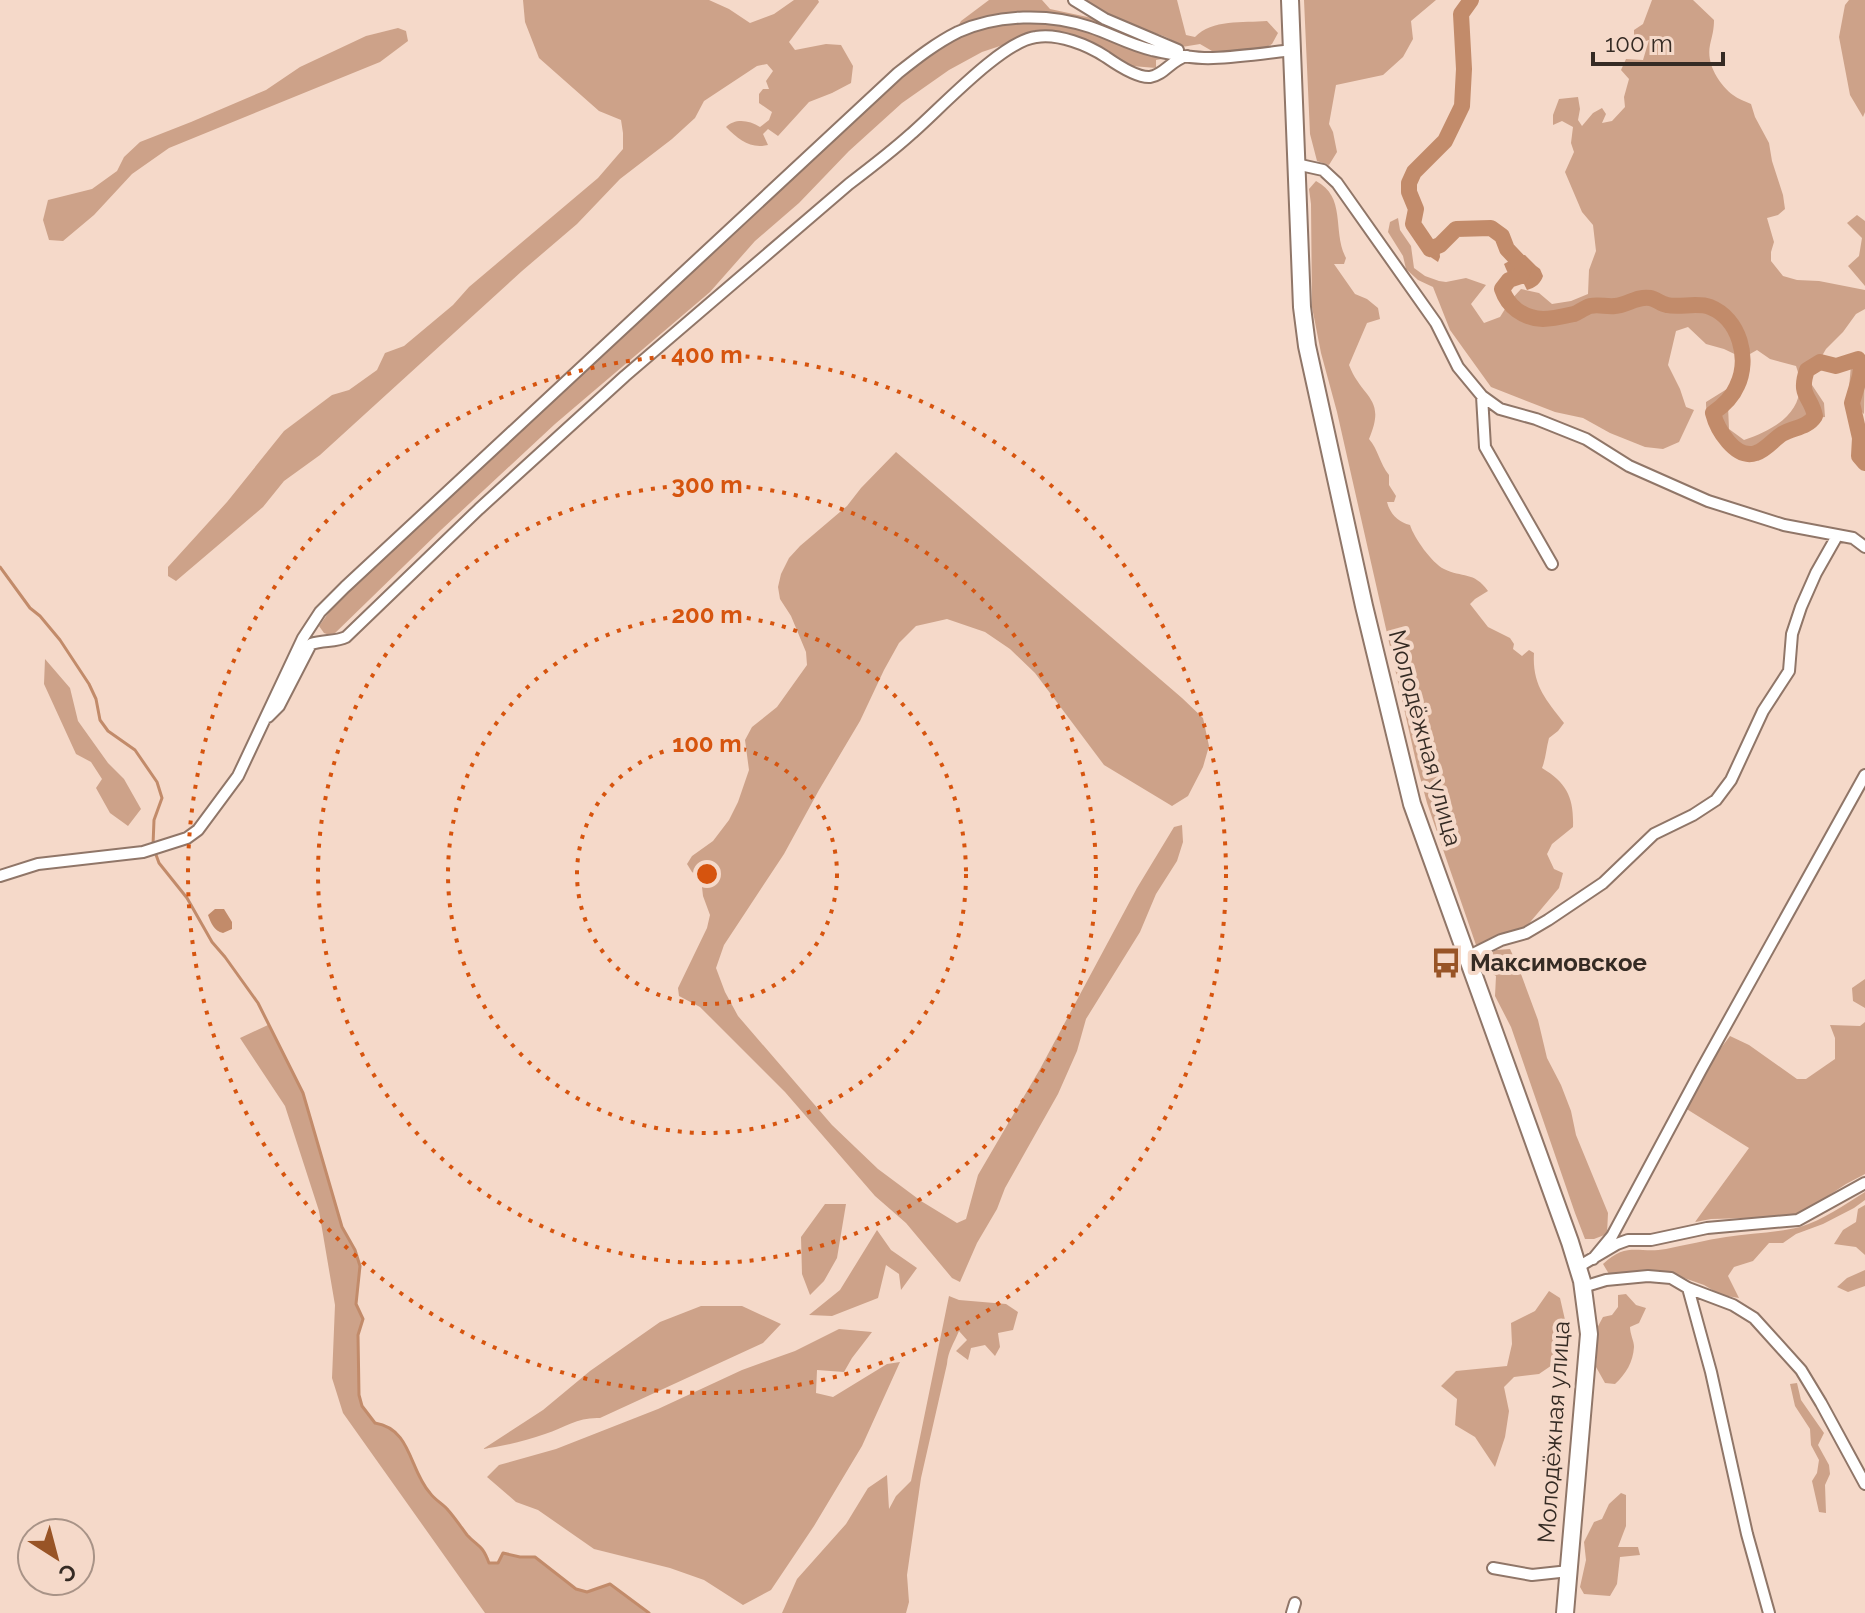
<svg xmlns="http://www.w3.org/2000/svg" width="1865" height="1613" viewBox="0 0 1865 1613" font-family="Raleway,sans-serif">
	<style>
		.green { fill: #cda289 }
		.water { fill: #c28b6a }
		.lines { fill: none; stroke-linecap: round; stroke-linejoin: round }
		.stream { stroke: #c28b6a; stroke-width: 3 }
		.river { stroke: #c28b6a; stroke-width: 16 }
		.street-casing { stroke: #907668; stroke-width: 14 }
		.primary-casing { stroke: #907668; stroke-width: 20 }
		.street { stroke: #fff; stroke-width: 10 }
		.primary { stroke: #fff; stroke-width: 16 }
		.ring { fill: none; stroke: #d6540e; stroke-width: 4; stroke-dasharray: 4 8 }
		.labels { text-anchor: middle; stroke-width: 8; stroke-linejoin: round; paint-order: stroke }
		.street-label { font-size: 24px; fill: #352b24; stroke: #f5d9c9 }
		.poi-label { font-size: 24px; font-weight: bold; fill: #352b24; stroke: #f5d9c9; text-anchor: start }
		.centre { fill: #d6540e; stroke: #f5d9c9; stroke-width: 4 }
		.ring-label { font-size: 24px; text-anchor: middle; font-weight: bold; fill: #d6540e; stroke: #f5d9c9; stroke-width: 8; stroke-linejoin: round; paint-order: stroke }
	</style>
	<rect width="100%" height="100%" fill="#f5d9c9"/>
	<path class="green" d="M523 0H709L729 9 750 23 774 14 794 0H818L819 2 789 42 795 50 826 44 841 45 853 66 851 83 832 93 809 102 778 136 768 129 763 134 768 145C750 149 739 140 726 127 735 118 749 120 760 127L769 120 772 112 759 103V94L763 89H769L766 81 773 71 767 64 757 66 704 101 695 118 672 139 620 179 577 224 522 271 320 455 284 481 263 507 176 581 168 576V567L227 502 284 431 332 395 349 390 377 370 385 353 404 346 453 305 469 287 598 178 623 149V133L621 120 599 111 539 58 525 22Z
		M989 0H1042L1050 9 1092 18 1167 48 1172 57 1156 60V68L1132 66 1064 43 1015 41 982 52 949 70 902 103 849 151 799 203 755 241 710 292 555 424 441 530 332 636 324 633 319 626 338 600 548 407 804 165 927 55 949 42 961 21Z
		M1083 0H1177L1186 35 1195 37C1212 19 1243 23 1267 21L1278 33 1272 44 1261 50 1240 53 1212 51 1200 44 1182 47C1162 32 1151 33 1128 25 1112 19 1097 10 1083 0Z
		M1304 0H1436L1411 21 1413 39 1403 57 1383 75 1336 85 1329 124 1333 132 1337 152 1329 165 1317 161 1310 134Z
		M1652 0H1693L1714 20C1714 30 1712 36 1710 45 1706 64 1719 84 1733 95 1738 99 1745 101 1751 104L1755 117 1769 143 1772 161 1783 195 1785 209 1778 215 1767 218 1774 242 1771 252V261L1783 276 1797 280 1819 281 1865 290V309L1856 314 1843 332 1826 349 1819 361 1807 366 1812 385 1824 403 1825 417 1816 418C1807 430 1804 429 1791 436 1764 452 1744 466 1721 435 1711 422 1706 419 1706 402L1735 384 1738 391 1728 406 1729 429 1744 440C1779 428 1811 408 1796 366L1770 359 1757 350 1750 354 1747 360 1724 349 1706 344 1688 327 1676 331 1668 365 1680 389 1686 407 1694 410 1679 442 1663 449 1645 447 1610 433 1583 418 1555 412 1491 387 1450 330 1433 287 1418 280 1406 269 1403 256 1388 232 1390 222 1398 218 1400 230 1411 246 1414 268 1425 276 1439 281 1446 282 1466 278 1486 285 1471 304 1484 323 1500 317 1510 301 1521 289 1539 293 1552 304 1571 301 1588 294 1589 270 1596 251 1593 225 1582 212 1565 172 1574 152 1571 143 1573 127 1562 121 1553 125V115L1559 99 1578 97 1580 109 1578 120 1582 126 1593 113 1602 108 1606 114 1602 123 1612 121 1625 107 1624 97 1629 79 1621 70 1626 59 1643 60 1649 40 1640 43 1634 39V30L1643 24Z
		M1849 0H1865V112L1863 117 1850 95 1839 37 1845 5Z
		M398 28 406 31 408 41 380 62 169 148 132 174 94 215 63 241 49 240 43 220 48 200 92 189 117 171 124 157 140 142 191 122 266 90 300 67 366 36Z
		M1316 181C1347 197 1332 232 1346 258L1344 264H1334L1355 294 1367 299 1378 308 1380 319 1367 323 1349 365C1362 399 1387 397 1369 439 1378 449 1380 464 1389 475V485L1396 496 1394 502H1387C1390 514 1398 522 1410 525 1414 538 1432 563 1444 569 1462 578 1474 571 1488 591L1475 599 1470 604 1488 627 1510 638 1514 644 1513 649 1522 656 1529 650 1534 653C1532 684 1545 699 1564 723L1558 731 1549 738C1546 749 1546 758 1542 768 1567 783 1574 798 1573 827L1552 844 1547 854 1554 869 1563 873 1559 888 1526 927 1504 933 1488 943 1476 945 1427 803 1417 766 1337 412 1321 353 1312 307 1311 204 1309 189Z
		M1857 215 1865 221V286L1848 266 1859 256 1862 238 1847 223Z
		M1863 356 1865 360 1864 414 1848 399 1851 365Z
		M896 452 1182 698 1203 718 1209 746 1203 767 1188 796 1172 806 1104 765 1035 673 1010 649 985 632 947 619 916 626 899 643 884 670 860 721 819 790 784 854 724 945 716 968 725 992 738 1016 832 1125 878 1169 921 1201 957 1223 966 1219 978 1175 1040 1069 1137 888 1174 827 1182 825 1183 842 1177 861 1156 894 1140 932 1086 1019 1077 1051 1058 1094 1005 1188 997 1209 977 1243 960 1282 952 1278 906 1223 875 1196 785 1092 700 1007 679 996 678 988 707 928 710 915 703 896 701 878 692 872 687 864 692 856 713 841 729 820 738 802 749 770 745 740 752 727 777 707 807 665 806 652 791 616 780 599 778 587 781 574 789 558 800 546 847 506 861 488Z
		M45 659 70 688 78 721 108 763 124 779 141 809 128 826 110 813 96 788 102 779 91 762 76 754 44 684Z
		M1510 949 1518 966 1538 1020 1547 1058 1561 1085 1571 1111 1576 1135 1608 1213 1607 1234 1594 1239H1585L1575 1213 1511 1027 1495 996 1496 976 1484 968 1483 958 1496 950Z
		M1865 979V1008L1853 1001 1852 988Z
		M1865 1022V1174L1846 1184 1804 1212 1787 1217 1711 1219 1695 1222 1749 1148 1685 1108 1717 1053 1730 1036 1749 1045 1797 1079H1806L1835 1059V1038L1830 1025 1860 1026Z
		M268 1025 303 1093 342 1227 355 1250 360 1266 356 1304 363 1319 358 1335 359 1395 362 1406 375 1423 385 1425 399 1435 411 1455 420 1480 430 1494 447 1509 470 1538 483 1548 489 1563H498L503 1553 520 1557H535L576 1589 586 1592 610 1584 649 1613H485L343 1413 332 1378 335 1305 319 1211 285 1106 240 1038Z
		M1865 1192V1200L1854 1208 1823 1224 1796 1234 1783 1243H1769L1753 1261 1734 1267 1728 1276 1739 1298 1721 1295 1704 1285 1670 1273 1635 1271 1609 1274 1603 1264C1627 1241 1639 1254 1666 1249 1686 1245 1706 1240 1726 1237 1750 1233 1776 1233 1800 1227 1823 1220 1844 1205 1865 1192Z
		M825 1204H846L837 1258 824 1281 810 1295 802 1274 801 1237Z
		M1865 1205V1255L1856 1247 1834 1244 1843 1230 1856 1222 1858 1209Z
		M877 1230 891 1250 917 1268 901 1290 899 1274 886 1265 878 1298 832 1316 809 1315 840 1290Z
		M1865 1270V1286L1848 1292 1837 1287 1847 1278Z
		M1549 1291 1560 1298 1568 1333 1561 1359 1539 1374 1514 1377 1504 1387 1509 1411 1505 1437 1495 1467 1475 1437 1455 1425 1457 1399 1441 1386 1456 1371 1507 1366 1512 1344 1511 1323 1535 1311Z
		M1626 1294 1636 1305 1646 1308 1639 1323 1630 1327C1630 1334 1634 1341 1634 1347 1633 1362 1626 1374 1615 1384L1605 1383 1596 1367 1597 1355 1595 1344 1596 1330 1603 1317 1612 1315 1618 1307V1295Z
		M949 1296 959 1300 1006 1304 1018 1312 1013 1330 998 1333 1000 1347 995 1356 985 1345 971 1348 968 1360 956 1351 967 1340 959 1331C954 1343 948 1351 947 1364L921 1478 907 1575 909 1602 906 1613H782L797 1579 846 1524 868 1488 887 1475 889 1509 896 1496 911 1481Z
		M701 1306H742L781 1324 763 1343 600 1418C578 1417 566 1427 545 1434 525 1441 504 1446 483 1449L543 1410 590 1371 660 1322Z
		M839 1329 872 1332 852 1358 844 1372 817 1370 816 1393 833 1397 887 1364 900 1362 862 1446 814 1526 771 1590 743 1605 704 1580 670 1568 594 1549 538 1510 516 1502 487 1477 499 1465 556 1449 658 1409 742 1370 795 1351Z
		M1797 1383 1801 1400 1824 1433 1818 1445 1829 1465 1830 1474 1825 1485 1826 1513 1819 1512 1812 1481 1817 1473 1819 1460 1811 1445 1810 1429 1795 1406 1790 1384Z
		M1621 1493 1626 1495V1526L1618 1547H1638L1640 1555 1620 1557 1617 1584 1610 1596 1584 1594 1580 1587 1586 1560 1584 1542 1594 1522 1602 1519 1609 1504Z"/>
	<path class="water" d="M1416 229 1430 243 1439 244 1440 257 1438 262 1426 254 1414 233Z
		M1525 255 1536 266 1540 269 1543 276C1541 283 1535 288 1527 290L1524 284C1512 284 1508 274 1504 264L1518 256Z
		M215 909H224L232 922V929L223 933C214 931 211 923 208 915Z"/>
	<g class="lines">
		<path class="stream" d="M0 567 30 608 40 616 60 640 89 684 96 699 100 720 108 731 135 750 157 782 162 798 154 820 153 845
			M155 852 159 863 187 898 212 942 225 957 258 1003 303 1093 342 1227 355 1250 360 1266 356 1304 363 1319 358 1335 359 1395 362 1406 375 1423C412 1429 409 1470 430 1493 435 1500 443 1504 448 1510 455 1518 461 1527 467 1535 479 1548 482 1544 489 1563H498L503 1553 520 1557H535L576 1589 587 1592 610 1584 649 1613"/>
		<path class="river" d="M1471 0 1461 14 1464 69 1462 106 1445 141 1414 172 1409 183V192L1416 209 1413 224 1430 249 1440 245 1456 229 1491 228 1502 236 1507 249 1524 267 1521 276 1509 280 1502 289C1508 307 1523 318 1543 319 1552 319 1565 316 1574 314 1579 312 1584 308 1590 306 1599 304 1606 307 1615 306 1627 305 1637 296 1650 298 1656 299 1661 304 1667 305 1680 308 1697 302 1710 307 1740 319 1750 359 1737 386 1732 398 1723 406 1713 413 1717 429 1735 460 1756 453 1766 450 1774 439 1782 434 1795 427 1807 428 1815 416 1811 396 1798 396 1807 370L1820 362 1836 366 1858 359 1861 368 1860 376 1852 403 1860 438 1859 456 1865 463"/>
		<g class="street-casing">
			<path id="street" d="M1074 0 1105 19 1178 50
				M1296 164 1323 170 1337 183 1436 323 1458 367 1482 396 1500 409 1536 419 1586 439 1629 466 1708 501 1784 525 1853 538 1865 547
				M1482 396 1485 447 1552 564
				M268 717 279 706 311 644C323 640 336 642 346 637L479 509 625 376 849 184C870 168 891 152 911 134 939 110 1002 41 1036 37 1058 33 1088 45 1106 57 1116 64 1137 78 1150 77 1164 75 1172 59 1187 56
				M0 876 38 864 143 852 187 838 198 830 238 776 303 638 320 612 345 587 898 73C917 58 936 43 958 32 997 14 1049 13 1090 27 1111 34 1130 45 1152 50 1171 54 1194 59 1213 58 1239 57 1266 53 1292 50
				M1467 957 1501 940 1526 933 1548 920 1603 883 1654 834 1693 815 1716 800 1731 780 1763 711 1789 671 1792 634 1801 607 1816 573 1837 536
				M1593 1259 1612 1236 1701 1070 1865 775
				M1578 1267 1617 1244 1628 1240H1651L1707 1228 1798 1220 1865 1183
				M1583 1287 1606 1280 1648 1276 1671 1278 1688 1288 1733 1305 1754 1318 1801 1370 1821 1403 1865 1484
				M1688 1288 1711 1372 1747 1534 1769 1613
				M1493 1568 1532 1575 1569 1571
				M1292 1613 1295 1603"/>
		</g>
		<g class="primary-casing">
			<path id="primary" d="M1290 0 1302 307 1307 346 1364 606 1412 804 1570 1242 1582 1281 1589 1334 1565 1613"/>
		</g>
		<use href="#street" class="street"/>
		<use href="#primary" class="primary"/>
	</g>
	<g class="ring">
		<circle cx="707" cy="874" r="130"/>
		<circle cx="707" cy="874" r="259"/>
		<circle cx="707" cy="874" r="389"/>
		<circle cx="707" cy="874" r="519"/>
	</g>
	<defs>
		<g id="bus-bare" transform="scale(2.4)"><path d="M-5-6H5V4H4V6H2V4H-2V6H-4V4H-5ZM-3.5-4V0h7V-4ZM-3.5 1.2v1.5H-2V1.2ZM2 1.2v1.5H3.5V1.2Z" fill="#985426" stroke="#f5d9c9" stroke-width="2.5" paint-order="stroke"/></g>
	</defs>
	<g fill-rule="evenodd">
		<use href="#bus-bare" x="1446" y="963"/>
	</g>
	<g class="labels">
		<g class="street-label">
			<text transform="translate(1425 738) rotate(75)" y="8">Молодёжная улица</text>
			<text transform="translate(1554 1432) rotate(-86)" y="8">Молодёжная улица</text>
		</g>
		<g class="poi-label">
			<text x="1470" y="971">Максимовское</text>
		</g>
	</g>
	<circle cx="707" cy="874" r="12" class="centre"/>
	<g class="ring-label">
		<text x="707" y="363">400 m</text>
		<text x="707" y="493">300 m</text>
		<text x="707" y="623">200 m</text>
		<text x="707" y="752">100 m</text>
	</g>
	<g transform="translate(56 1557) rotate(144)"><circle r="38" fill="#f5d9c9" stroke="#a89387" stroke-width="2"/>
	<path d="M0-6L14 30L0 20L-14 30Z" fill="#985426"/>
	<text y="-12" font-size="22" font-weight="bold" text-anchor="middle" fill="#352b24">С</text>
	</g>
	<path d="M1593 52v12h130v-12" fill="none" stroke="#352b24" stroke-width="4"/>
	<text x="1605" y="52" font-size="24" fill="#352b24" stroke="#f5d9c9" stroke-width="6" paint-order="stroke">100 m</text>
</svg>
